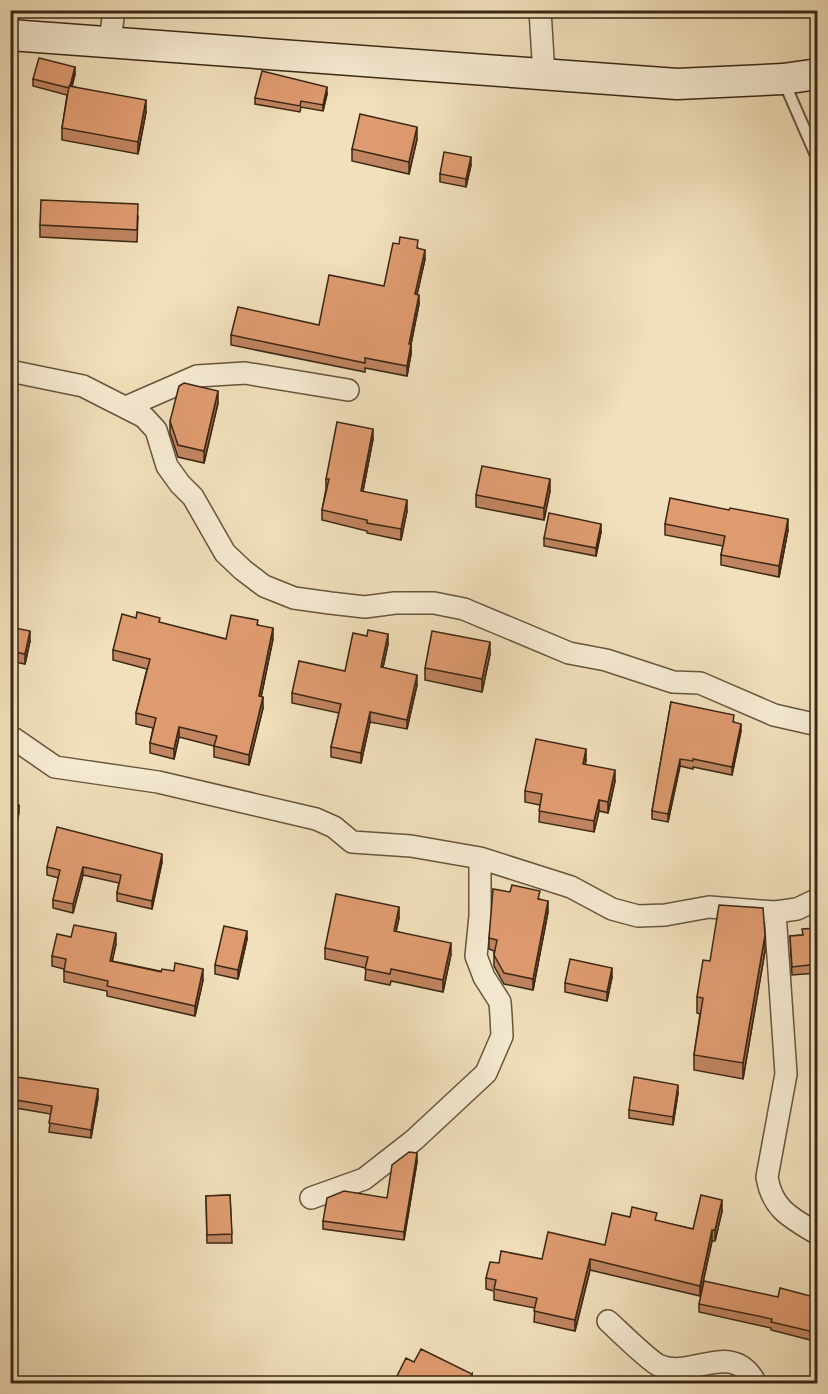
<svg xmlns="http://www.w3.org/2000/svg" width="828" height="1394" viewBox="0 0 828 1394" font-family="'EB Garamond',serif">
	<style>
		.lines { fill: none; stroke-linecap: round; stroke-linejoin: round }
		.lane-casing { stroke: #68553e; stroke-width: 14 }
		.street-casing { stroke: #68553e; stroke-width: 24 }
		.secondary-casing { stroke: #3b2715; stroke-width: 33 }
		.lane { stroke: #f6ebd3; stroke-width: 10 }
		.street { stroke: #f6ebd3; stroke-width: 21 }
		.secondary { stroke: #f6ebd3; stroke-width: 30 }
		.wall { fill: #c08560; stroke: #3b2715; stroke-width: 1.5 }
		.shaded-wall { fill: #9c6c4e; stroke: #3b2715; stroke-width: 1.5 }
		.building { fill: #df9b70; stroke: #3b2715; stroke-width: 1.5 }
	</style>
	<rect width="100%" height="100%" fill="#f1e0bb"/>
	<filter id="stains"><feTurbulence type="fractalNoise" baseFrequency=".00333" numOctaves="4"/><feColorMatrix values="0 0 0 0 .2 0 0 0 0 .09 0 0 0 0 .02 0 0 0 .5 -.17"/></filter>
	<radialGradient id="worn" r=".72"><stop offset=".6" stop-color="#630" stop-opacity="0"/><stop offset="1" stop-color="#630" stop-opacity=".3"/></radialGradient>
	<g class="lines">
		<g class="lane-casing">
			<path id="lane" d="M784 82 818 160"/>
		</g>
		<g class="street-casing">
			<path id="street" d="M540 10 544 76
				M110 41 114 10
				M10 371 83 386 144 417 156 430 167 466 180 484 193 497 225 553 243 570 264 586 294 598 330 603 365 607 395 603H434L464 609 569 653 606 660 673 682 700 683 774 715 818 725
				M126 407 197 376 245 373 348 390
				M10 736 55 767 158 782 316 819 334 827 352 842 411 846 480 858 571 887 612 909 638 916 665 915 709 907 775 912 797 909 818 899
				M775 912 786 1074 767 1177C772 1209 791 1218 818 1234
				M311 1198 364 1179 414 1140 486 1073 502 1036 501 1016 500 1002 484 977 476 956 480 916V858
				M608 1321C620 1332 646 1358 658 1365 691 1381 733 1337 756 1384"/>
		</g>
		<g class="secondary-casing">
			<path id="secondary" d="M10 35 677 84 783 79 818 74"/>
		</g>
		<use href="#lane" class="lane"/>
		<use href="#street" class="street"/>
		<use href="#secondary" class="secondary"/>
	</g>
	<path class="wall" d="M75 74 72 86 146 112 138 154 62 140V128L67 95 33 86V79Z
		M327 94 323 111 301 107 300 112 255 104V98Z
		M417 139 409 174 352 161V149Z
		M471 165 466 187 440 182V174Z
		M138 216 137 242 40 237V225Z
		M418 248 425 259 417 294 419 304 411 344V354L407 376 365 368V372L231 345V335L319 325 384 286Z
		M218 403 204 463 178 457 170 433V421Z
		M373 439 363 491 407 511 401 540 367 533V531L322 520V510L326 489V479Z
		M550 491 544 520 476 507V495Z
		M665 524 788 530 779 577 721 565V555L723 546 665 535Z
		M601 532 596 556 544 546V538Z
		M160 623 226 639 258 625 273 639 261 697 263 708 249 765 214 757V746L179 737 174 759 150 753V743L153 728 136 724V713L147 669 113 660V650Z
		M10 627 30 641 25 664 10 661Z
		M388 644 383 667 417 685 407 729 370 722 361 763 331 757V747L339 713 292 703V693L345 671Z
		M490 654 482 692 425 680V668Z
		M671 702 734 722 741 731 732 775 693 767V769L680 766 668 822 652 819V811Z
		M586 760 585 765 615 781 608 813 599 811 594 832 539 822 540 805 525 802V791Z
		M162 862 152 909 117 901V893L119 883 83 875 73 913 53 908V900L59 878 47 875V867Z
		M540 899 548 912 533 990 504 984 494 966V951L489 949V938Z
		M399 918 396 931 451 954 443 992 391 981 390 985 365 980 366 968 325 959V948Z
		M818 928V973L792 975 790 936 802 935Z
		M71 937 116 944 112 961 203 980 195 1016 107 996V991L64 982V969L52 966V956Z
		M247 939 238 979 215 974V965Z
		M765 951 743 1079 694 1070V1055L700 1014 697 1013V997Z
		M612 977 607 1001 565 992V983Z
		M10 1076 98 1098 91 1138 49 1132 51 1114 10 1107Z
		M678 1093 673 1125 629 1118V1110Z
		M417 1162 404 1240 323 1229V1221L387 1198Z
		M230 1195 232 1243H207L206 1196Z
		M722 1211 715 1241H712L700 1296 590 1270 575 1331 534 1322 535 1308 494 1300V1291L486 1289V1278L499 1263 542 1259 605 1245 630 1217 657 1221 693 1229Z
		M778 1297 818 1298V1342L771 1330V1328L699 1312V1304Z"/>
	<path class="shaded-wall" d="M75 67V74L70 95V88Z
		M327 87V94L323 111V105Z
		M146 100V112L138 154V142Z
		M417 127V139L409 174V162Z
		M471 157V165L466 187V179Z
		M425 250V259L415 304V294Z
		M419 295V304L409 354V344Z
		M411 344V354L407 376V366Z
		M218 391V403L204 463V451Z
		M373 429V439L361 501V491Z
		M550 479V491L544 520V508Z
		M407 500V511L401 540V529Z
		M788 519V530L779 577V566Z
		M601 524V532L596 556V548Z
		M273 628V639L259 707V696Z
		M30 631V641L25 664V654Z
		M388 634V644L381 677V667Z
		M490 642V654L482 692V679Z
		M417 675V685L407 729V720Z
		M263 697V708L249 765V755Z
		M370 712V722L361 763V753Z
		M741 724V731L732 775V767Z
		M179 727V737L174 759V749Z
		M586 749V760L583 775V764Z
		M680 759V766L668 822V814Z
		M615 770V781L608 813V802Z
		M599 800V811L594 832V821Z
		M19 805V813L10 852V844Z
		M162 854V862L152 909V901Z
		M83 867V875L73 913V904Z
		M548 901V912L533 990V979Z
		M399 907V918L394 942V931Z
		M247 931V939L238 979V970Z
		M116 933V944L110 971V961Z
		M765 935V951L743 1079V1063Z
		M451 943V954L443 992V980Z
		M612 968V977L607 1001V992Z
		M203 969V980L195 1016V1006Z
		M678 1085V1093L673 1125V1117Z
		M98 1089V1098L91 1138V1130Z
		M417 1153V1162L404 1240V1232Z
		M722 1200V1211L715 1241V1230Z
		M712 1230V1241L700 1296V1286Z
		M590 1259V1270L575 1331V1320Z
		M472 1374V1383H467Z"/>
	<path class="building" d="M39 58 75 67 70 86H69V88L33 79Z
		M262 71 327 87 323 105 301 101 300 106 255 98Z
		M69 86 146 100 138 142 62 128Z
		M360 114 417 127 409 162 352 149Z
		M444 152 471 157 466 179 440 174Z
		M41 200 138 204 137 230 40 225Z
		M400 237 418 240 417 248 425 250 415 294 419 295 409 344H411L407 366 365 358V363L231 335 238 307 319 325 329 275 384 286 393 243 399 244Z
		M184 383 218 391 204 451 178 445 170 421 179 386Z
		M337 422 373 429 361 491 407 500 401 529 367 523V520L322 510 329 479H326Z
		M482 466 550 479 544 508 476 495Z
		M670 498 729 510 730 508 788 519 779 566 721 555 725 536 665 524Z
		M549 513 601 524 596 548 544 538Z
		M137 612 160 618 159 622 226 639 231 615 258 620 257 625 273 628 259 696 263 697 249 755 214 746 217 736 179 727 174 749 150 743 156 718 136 713 150 659 113 650 122 614 136 618Z
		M10 627 30 631 25 654 10 651Z
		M368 630 388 634 381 667 417 675 407 720 370 712 361 753 331 747 341 704 292 693 299 661 345 671 353 633 367 636Z
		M432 631 490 642 482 679 425 668Z
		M671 702 734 715 733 722 741 724 732 767 693 759V761L680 759 668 814 652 811Z
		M536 739 586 749 583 764 615 770 608 802 599 800 594 821 539 811 542 794 525 791Z
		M10 803 19 805 10 844Z
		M57 827 162 854 152 901 117 893 121 875 83 867 73 904 53 900 60 870 47 867Z
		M512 885 540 891 538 899 548 901 533 979 504 973 494 955 497 940 489 938 493 889 510 892Z
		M336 894 399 907 394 931 451 943 443 980 391 969 390 974 365 969 368 957 325 948Z
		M719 905 763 908 765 935 743 1063 694 1055 703 998 697 997 703 960 710 961Z
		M74 925 116 933 110 961 161 972 162 969 174 971 175 963 203 969 195 1006 107 986 108 981 64 971 66 959 52 956 57 934 71 937Z
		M224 926 247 931 238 970 215 965Z
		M818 928V964L792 967 790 936 803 935 802 929Z
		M570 959 612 968 607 992 565 983Z
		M10 1076 98 1089 91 1130 49 1123 52 1106 10 1099Z
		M634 1077 678 1085 673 1117 629 1110Z
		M409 1152 417 1153 404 1232 323 1221 327 1198 344 1191 387 1198 392 1165Z
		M230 1195 232 1234 207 1235 206 1196Z
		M701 1195 722 1200 715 1230H712L700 1286 590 1259 575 1320 534 1311 537 1298 494 1289 496 1280 486 1278 490 1262 499 1263 501 1251 542 1259 548 1232 605 1245 612 1213 630 1217 632 1207 657 1213 655 1220 693 1229Z
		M704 1281 778 1297 780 1288 818 1298V1333L771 1322 772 1319 699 1304Z
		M421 1349 472 1374 467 1383H401L395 1380 406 1358 414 1362Z"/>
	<rect width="828" height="1394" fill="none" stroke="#f1e0bb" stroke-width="36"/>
	<rect x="12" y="12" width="804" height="1370" fill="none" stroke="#3b2715" stroke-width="3"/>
	<rect x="18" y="18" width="792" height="1358" fill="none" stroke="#3b2715" stroke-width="1.5"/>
	<rect width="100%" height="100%" filter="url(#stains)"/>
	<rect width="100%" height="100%" fill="url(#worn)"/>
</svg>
